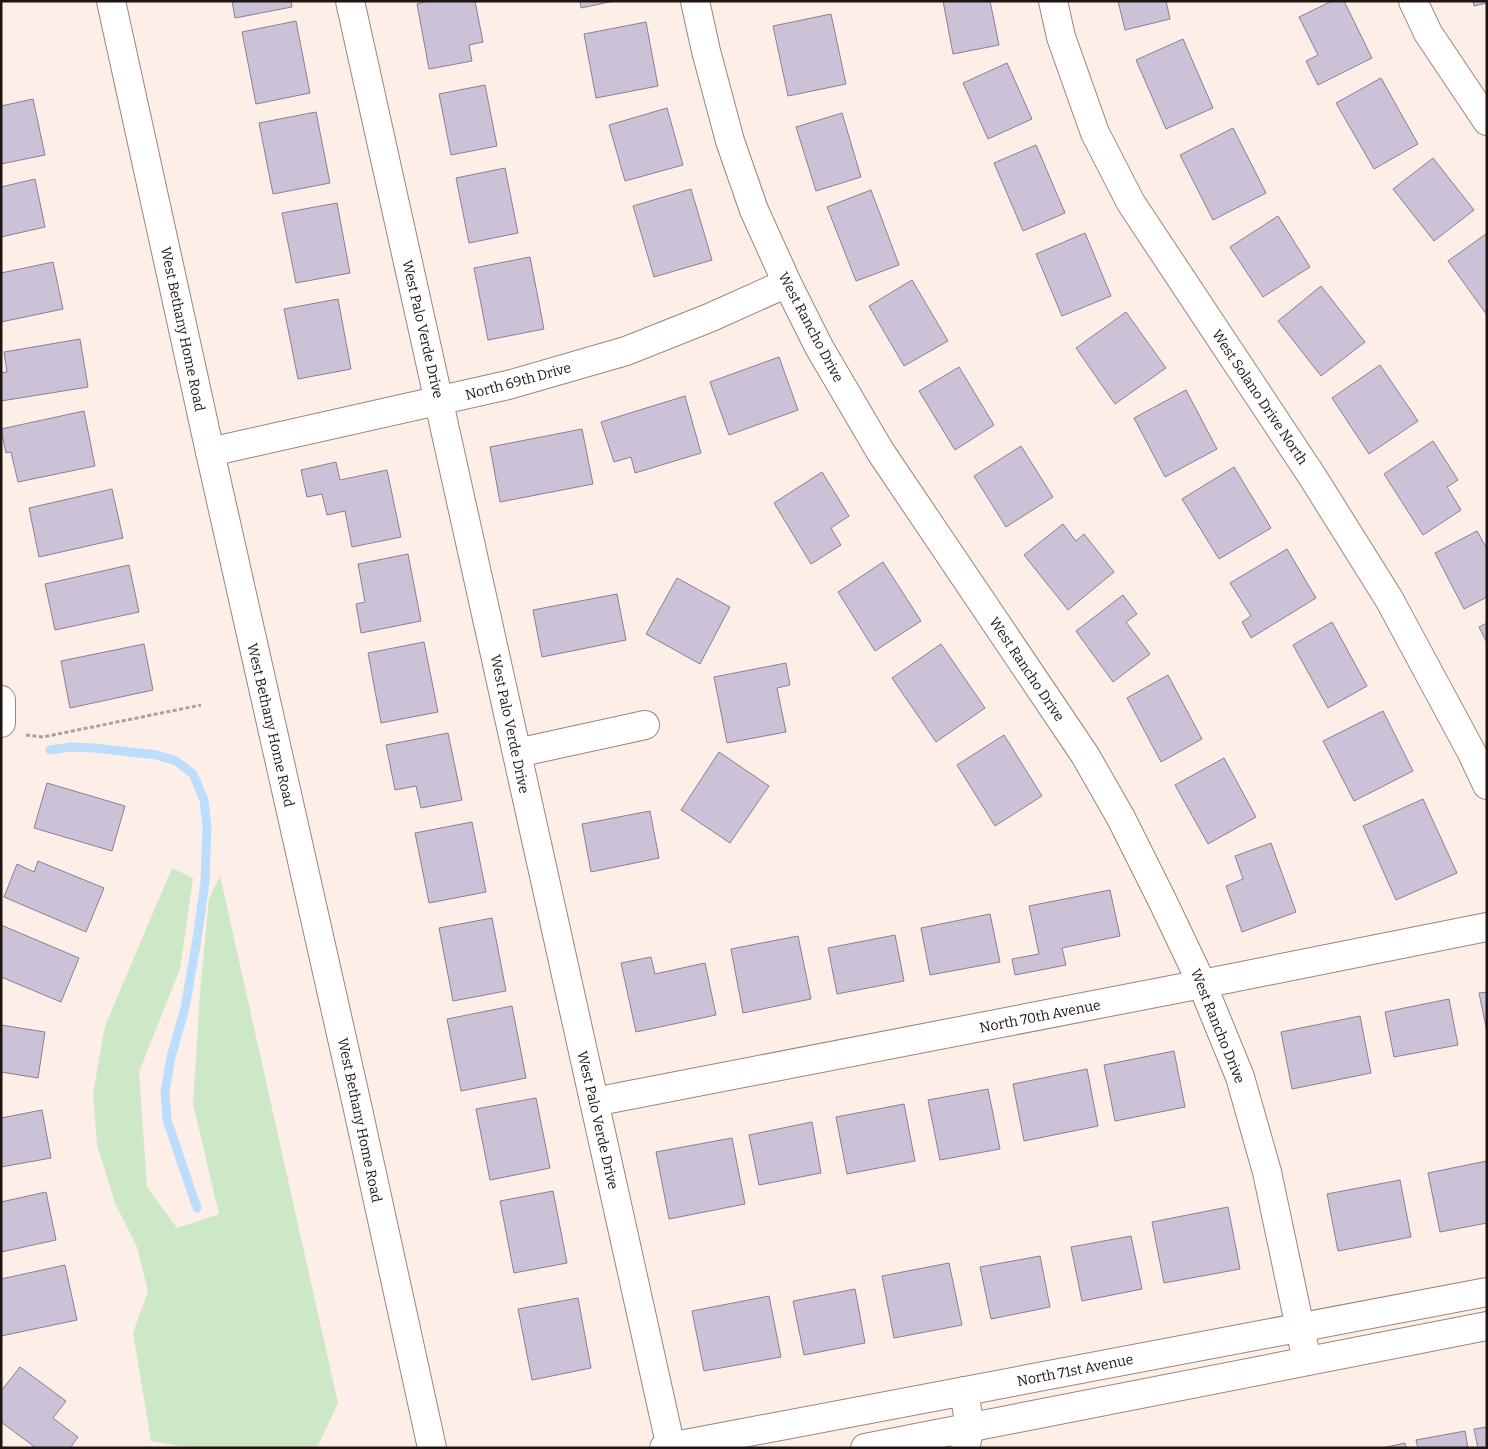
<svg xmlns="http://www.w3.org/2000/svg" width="1488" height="1449" viewBox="0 0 1488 1449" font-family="Bitter,serif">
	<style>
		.green { fill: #cde8c6 }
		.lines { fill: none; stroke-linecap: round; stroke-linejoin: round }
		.stream { stroke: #bdddff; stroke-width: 9 }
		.building { fill: #cbc2d8; stroke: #888095 }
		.street-casing { stroke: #9b8579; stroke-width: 30 }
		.secondary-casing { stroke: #9b8579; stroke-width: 30 }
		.path { stroke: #ada09a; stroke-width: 3; stroke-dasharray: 4 2.5; stroke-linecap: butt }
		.street { stroke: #fff; stroke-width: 28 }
		.secondary { stroke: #fff; stroke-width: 28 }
		.labels { text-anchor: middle; stroke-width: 5; stroke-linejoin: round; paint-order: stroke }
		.street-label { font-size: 14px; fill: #1e1511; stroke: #fff }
	</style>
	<rect width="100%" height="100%" fill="#fdeee7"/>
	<path class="green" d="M172 868 193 878 180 969 139 1072 147 1187 177 1228 219 1214 193 1104 200 993 209 899 220 876 338 1403 317 1448H192L151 1441 133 1333 148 1291 137 1247 115 1203 97 1145 93 1094 105 1026Z"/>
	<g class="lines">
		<path class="stream" d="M50 750 71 747 94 748 157 755 176 761 193 774 204 800 207 827 205 882 197 939 185 1008 171 1057 165 1091 167 1120 197 1208"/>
	</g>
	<path class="building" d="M232 1H291L292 7 235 18Z
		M429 1H475L483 42 469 45 472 61 429 69 417 4Z
		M580 1H614L581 8Z
		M943 1H990L999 45 953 54Z
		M1118 1H1166L1170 19 1125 30Z
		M1332 1H1344L1372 58 1318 85 1306 61 1318 55 1299 17Z
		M1473 1H1487V3L1474 6Z
		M831 14 846 84 788 96 773 26Z
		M296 21 310 93 256 104 242 32Z
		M646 22 658 86 596 98 584 34Z
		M1183 39 1213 108 1166 129 1136 60Z
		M1007 63 1032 119 988 139 963 83Z
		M1381 78 1418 144 1374 169 1336 103Z
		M485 85 497 146 451 155 439 94Z
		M33 99 45 155 1 164V106Z
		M667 108 683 165 625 181 609 125Z
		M316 112 330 183 273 194 259 123Z
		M842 113 861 177 816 191 796 127Z
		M1233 128 1266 193 1213 220 1180 155Z
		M1036 145 1065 213 1023 231 994 163Z
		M1433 158 1474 210 1434 241 1393 189Z
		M505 168 518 233 469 243 456 178Z
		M35 179 45 227 1 237V187Z
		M691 189 712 260 654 277 633 206Z
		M871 190 899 265 856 281 827 207Z
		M337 203 350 273 296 283 282 213Z
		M1278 216 1310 267 1263 297 1230 247Z
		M1085 233 1111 296 1062 316 1036 254Z
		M1486 234 1487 235V315L1448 261Z
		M530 257 544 329 488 340 474 268Z
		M53 262 63 309 1 322V273Z
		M912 280 948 341 904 366 869 306Z
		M1321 286 1365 342 1321 376 1278 321Z
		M338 299 351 369 298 379 284 309Z
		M1126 312 1166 368 1115 404 1076 348Z
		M80 339 88 387 1 401V373L7 372 4 352Z
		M779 357 798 410 729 435 710 382Z
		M1380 365 1418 421 1369 454 1332 398Z
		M959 367 994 425 955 450 919 391Z
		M1186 390 1217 449 1165 477 1134 418Z
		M685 396 701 453 635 473 631 457 614 462 601 422Z
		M84 411 95 466 18 482 11 452 6 453 1 429Z
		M582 429 593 484 500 502 490 447Z
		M1433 441 1458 480 1447 487 1461 510 1423 535 1384 474Z
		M1021 446 1053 497 1006 527 974 476Z
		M336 462 340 480 387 470 401 537 352 547 345 511 327 515 322 494 307 497 301 470Z
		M1234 467 1271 528 1219 559 1182 499Z
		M822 472 849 516 831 528 841 545 811 564 774 503Z
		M112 489 123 538 39 557 29 508Z
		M1063 524 1076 541 1084 534 1114 572 1068 610 1024 555Z
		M1477 531 1487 549V597L1464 609 1435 553Z
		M1287 549 1316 598 1251 638 1242 622 1251 616 1230 583Z
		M408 554 421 621 361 633 356 604 365 602 358 564Z
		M883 562 921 621 875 651 838 592Z
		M129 565 139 612 55 630 45 584Z
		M677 578 730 607 700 664 646 634Z
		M617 594 626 640 542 657 533 610Z
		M1123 595 1137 614 1126 622 1150 654 1113 682 1076 631Z
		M1332 622 1367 686 1328 708 1293 645Z
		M1487 623V643L1479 627Z
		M424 642 438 712 381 723 368 653Z
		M144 644 153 690 70 708 61 661Z
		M941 644 985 708 936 742 892 678Z
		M786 663 790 685 777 688 786 732 727 743 714 677Z
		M1168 675 1202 739 1161 762 1127 698Z
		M1383 711 1413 771 1354 801 1323 741Z
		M448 733 462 800 421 808 416 786 395 790 386 745Z
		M1004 735 1042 796 995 826 957 765Z
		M719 752 769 786 730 843 681 810Z
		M1224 758 1256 817 1208 844 1175 785Z
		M47 783 125 806 112 851 34 828Z
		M1423 799 1457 873 1396 900 1363 826Z
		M650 811 659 858 591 872 582 824Z
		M472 822 486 892 429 903 415 833Z
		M1271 843 1296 912 1242 932 1226 886 1243 879 1235 856Z
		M38 861 104 888 86 932 4 897 17 864 34 872Z
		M1110 890 1120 936 1062 948 1066 965 1015 975 1012 959 1039 954 1029 906Z
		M990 914 1000 962 930 975 921 928Z
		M492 918 506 991 453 1001 439 928Z
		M1 925 79 958 61 1002 1 977Z
		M895 935 904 981 837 994 828 948Z
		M798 936 811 999 743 1013 731 949Z
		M651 957 655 974 705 963 716 1015 636 1032 621 963Z
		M1487 992V1032L1479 993Z
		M1449 999 1458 1045 1394 1057 1385 1012Z
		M512 1006 526 1078 461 1091 447 1019Z
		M1360 1016 1371 1073 1292 1089 1281 1032Z
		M1 1025 45 1032 38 1078 1 1072Z
		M1174 1051 1185 1107 1115 1121 1104 1065Z
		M1087 1069 1098 1126 1024 1141 1013 1084Z
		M988 1089 1000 1149 940 1160 928 1100Z
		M536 1098 550 1168 490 1180 476 1109Z
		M904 1104 915 1161 847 1174 836 1117Z
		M42 1110 51 1158 1 1167V1118Z
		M812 1122 821 1173 759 1185 749 1135Z
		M732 1138 745 1204 669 1219 656 1152Z
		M1487 1161V1223L1440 1232 1428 1173Z
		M1400 1180 1411 1237 1338 1251 1327 1194Z
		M553 1191 567 1263 514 1273 500 1201Z
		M46 1192 56 1240 1 1252V1202Z
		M1228 1207 1240 1269 1164 1283 1152 1222Z
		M1131 1236 1142 1289 1082 1301 1071 1247Z
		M1040 1256 1050 1307 991 1319 980 1267Z
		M949 1263 962 1325 894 1338 882 1276Z
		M65 1265 77 1320 1 1336V1279Z
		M855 1289 865 1343 804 1355 793 1301Z
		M769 1296 781 1357 704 1371 692 1311Z
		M578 1298 591 1368 532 1380 518 1309Z
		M20 1367 66 1401 53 1418 78 1437 70 1448H36L1 1422V1391Z
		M1487 1427V1448H1478L1474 1429Z
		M1465 1431 1468 1448H1418L1416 1440Z
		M1405 1443 1406 1448H1382Z"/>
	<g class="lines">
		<g class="street-casing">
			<path id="street" d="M350 1 671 1448
				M695 1 706 51 730 141 754 210 787 283 819 347 880 451 1085 755 1121 818 1163 902 1202 984 1240 1077 1267 1172 1307 1361
				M1053 1 1061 37 1095 133 1131 203 1312 476 1389 599 1472 753 1487 785
				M1413 1 1428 33 1487 121
				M210 452 508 385 626 351 709 318 787 283
				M1 700V723
				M517 753 645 725
				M594 1102 1202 984 1487 927
				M964 1391 970 1428 965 1448"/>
		</g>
		<g class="secondary-casing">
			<path id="secondary" d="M111 1 210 452 357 1105 432 1448
				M664 1448 1487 1292
				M865 1448 1487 1326"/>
		</g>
		<path class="path" d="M26 735 43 737 201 705"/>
		<use href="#street" class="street"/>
		<use href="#secondary" class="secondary"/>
	</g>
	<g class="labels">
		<g class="street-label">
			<text transform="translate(811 327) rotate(62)" y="5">West Rancho Drive</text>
			<text transform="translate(183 329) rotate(78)" y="5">West Bethany Home Road</text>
			<text transform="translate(423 329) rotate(77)" y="5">West Palo Verde Drive</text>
			<text transform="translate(518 381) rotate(-15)" y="5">North 69th Drive</text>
			<text transform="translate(1260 397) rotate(56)" y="5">West Solano Drive North</text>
			<text transform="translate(1027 669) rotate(56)" y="5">West Rancho Drive</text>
			<text transform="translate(510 724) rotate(78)" y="5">West Palo Verde Drive</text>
			<text transform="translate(271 725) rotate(77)" y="5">West Bethany Home Road</text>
			<text transform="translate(1040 1016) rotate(-11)" y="5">North 70th Avenue</text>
			<text transform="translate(1218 1026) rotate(68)" y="5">West Rancho Drive</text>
			<text transform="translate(360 1120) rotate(78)" y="5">West Bethany Home Road</text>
			<text transform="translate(598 1120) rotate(77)" y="5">West Palo Verde Drive</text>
			<text transform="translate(1075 1370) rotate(-11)" y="5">North 71st Avenue</text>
		</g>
	</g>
	<rect width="1488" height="1449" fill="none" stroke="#1e1511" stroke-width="5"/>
</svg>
